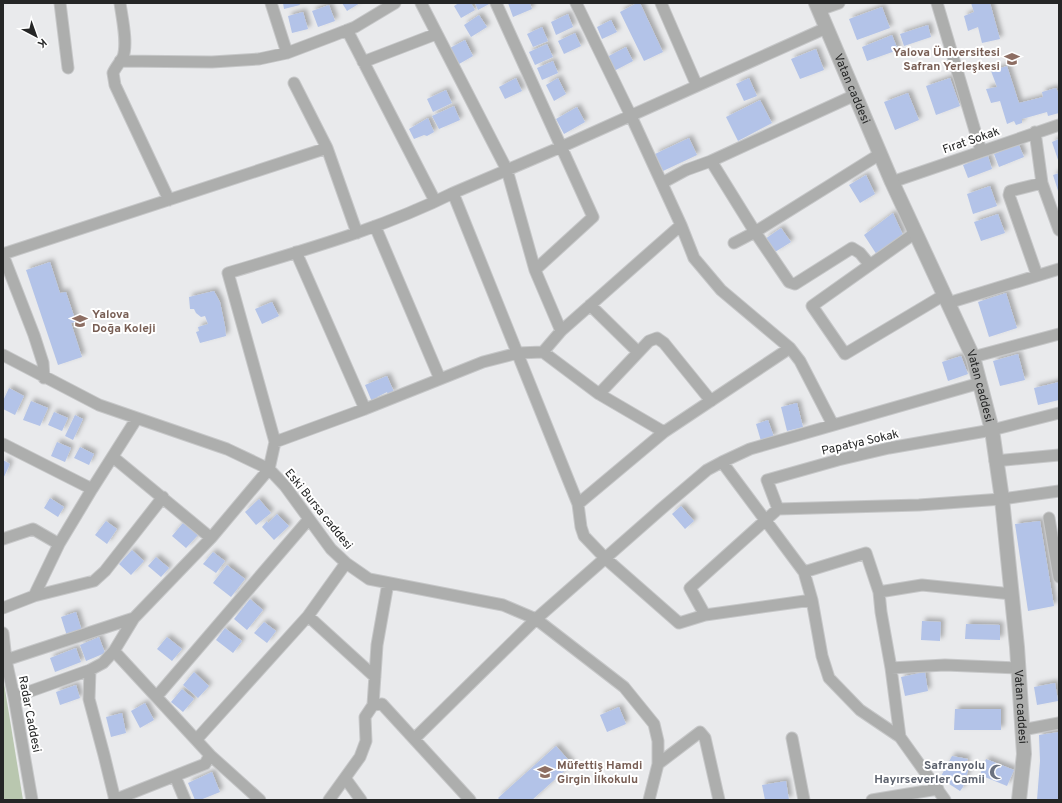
<svg xmlns="http://www.w3.org/2000/svg" width="1062" height="803" viewBox="0 0 1062 803" font-family="Overpass,sans-serif">
	<style>
		.green { fill: #b9c7af }
		.building { fill: #b3c3e8; filter: url(#shadow) }
		.lines { fill: none; stroke-linecap: round; stroke-linejoin: round }
		.minor-casing { stroke: #c6c7c8; stroke-width: 13 }
		.tertiary-casing { stroke: #c6c7c8; stroke-width: 16 }
		.minor { stroke: #adaead; stroke-width: 11 }
		.tertiary { stroke: #adaead; stroke-width: 14 }
		.labels { text-anchor: middle; stroke-width: 4; stroke-linejoin: round; paint-order: stroke }
		.education-label { font-size: 12px; font-weight: bold; fill: #785e54; stroke: #fff; text-anchor: start }
		.street-label { font-size: 12px; fill: #252626; stroke: #fff }
		.worship-label { font-size: 12px; font-weight: bold; fill: #5b616d; stroke: #fff; text-anchor: end }
	</style>
	<defs>
		<filter id="shadow"><feDropShadow dx="3.5" dy="-3.5" stdDeviation="2" flood-color="#0004"/></filter>
	</defs>
	<rect width="100%" height="100%" fill="#e9eaec"/>
	<path class="green" d="M3 677 23 800H3Z"/>
	<path class="building" d="M283 3H299L300 5 284 9Z
		M342 3H360L347 11Z
		M459 3H471L475 10 461 18 454 6Z
		M475 3H491L478 10Z
		M508 3H530L532 9 513 17Z
		M637 3H640L663 52 644 61 620 12Z
		M971 3H990L1000 39 982 43 978 27 968 31 964 16 974 12Z
		M329 5 335 21 318 27 312 11Z
		M882 7 890 28 857 40 849 19Z
		M303 12 308 29 292 33 288 16Z
		M568 14 573 27 556 35 551 22Z
		M479 15 487 27 471 37 464 25Z
		M611 20 617 32 602 39 597 27Z
		M928 25 931 37 904 46 900 34Z
		M542 27 548 41 533 47 527 34Z
		M575 33 581 46 564 54 558 41Z
		M892 35 898 50 867 61 862 47Z
		M465 40 473 56 459 64 450 48Z
		M547 44 553 57 535 65 529 52Z
		M626 47 633 61 614 71 607 57Z
		M816 49 824 70 800 79 791 59Z
		M553 61 558 73 542 80 537 68Z
		M1007 66 1019 103 1043 97 1042 92 1056 88 1058 92H1059V113L1048 116 1047 112 1022 119V123L1016 125 1014 121 1007 124 1000 101 991 103 986 89 997 87 991 71Z
		M516 78 522 91 505 99 499 87Z
		M558 78 566 94 554 101 546 85Z
		M749 78 757 96 744 101 736 84Z
		M950 78 960 106 936 115 926 86Z
		M446 90 452 103 433 112 427 99Z
		M908 93 919 120 895 130 884 102Z
		M760 100 772 123 738 141 726 117Z
		M454 106 460 120 439 129 432 116Z
		M577 107 585 122 564 134 556 119Z
		M428 118 434 132 427 136 424 135 414 139 409 129Z
		M689 138 697 155 663 171 655 154Z
		M1059 139V159L1058 160 1052 142Z
		M1019 145 1024 157 999 167 994 154Z
		M988 156 992 169 968 178 963 165Z
		M1059 173V194L1053 175Z
		M866 175 875 194 860 203 849 185Z
		M990 186 997 206 973 214 967 194Z
		M893 213 903 235 877 255 864 235Z
		M998 214 1005 233 981 241 974 222Z
		M781 228 791 242 775 252 765 239Z
		M50 262 60 293 66 292 76 322 71 323 82 357 58 365 26 270Z
		M214 291 220 302 225 326 226 336 200 343 196 332 199 331 198 327 208 324 205 316 201 317 196 313 194 309H190L189 297Z
		M1006 293 1017 328 989 337 978 302Z
		M272 302 279 316 262 324 255 309Z
		M1018 354 1025 380 1000 386 993 361Z
		M961 356 968 374 948 381 942 362Z
		M387 376 394 392 388 395 387 392 377 397 378 399 372 402 365 385Z
		M1059 382V400L1038 405 1034 388Z
		M9 388 24 396 15 415 3 409V401Z
		M31 401 48 408 40 426 23 420Z
		M797 403 803 427 787 431 781 407Z
		M54 412 68 418 62 431 48 425Z
		M75 415 83 419 73 440 65 436Z
		M768 420 774 437 761 441 756 424Z
		M57 442 71 448 65 462 51 456Z
		M80 447 94 454 89 465 74 458Z
		M3 460 10 464 3 479Z
		M50 498 64 507 58 517 44 508Z
		M259 499 271 513 256 525 245 512Z
		M681 506 694 521 685 529 672 514Z
		M277 514 289 526 274 540 262 527 267 521 268 523Z
		M106 521 117 529 107 544 95 535Z
		M1040 521 1054 606 1028 611 1015 524Z
		M183 523 198 535 186 548 172 536Z
		M132 550 144 561 131 575 119 564Z
		M213 552 225 561 216 573 203 564Z
		M156 557 169 568 161 577 148 566Z
		M227 565 245 579 231 597 213 583Z
		M250 599 263 610 247 630 234 619Z
		M76 612 82 631 67 636 61 617Z
		M922 621 941 622 940 641 921 640Z
		M264 622 276 631 267 643 254 633Z
		M966 624 1000 625V640L965 639Z
		M225 628 242 641 233 653 216 640Z
		M99 637 105 653 86 661 80 645Z
		M167 637 182 649 172 661 157 649Z
		M76 648 81 662 55 672 50 658Z
		M194 672 209 686 198 698 183 685Z
		M925 672 928 691 905 696 901 677Z
		M1055 683 1058 701 1037 705 1034 687Z
		M76 685 80 698 60 705 56 692Z
		M182 689 194 699 183 712 171 702Z
		M145 703 154 720 140 728 131 711Z
		M619 707 626 724 607 732 600 715Z
		M955 709H1001V730H954Z
		M122 713 126 733 111 737 106 717Z
		M1059 732V800H1037L1040 761 1039 735Z
		M556 746 572 764 532 800H500L498 798Z
		M952 756 968 759 965 764 968 767V771L963 787 960 791 940 778Z
		M986 759 1014 770 1007 786 980 775Z
		M212 772 220 792 200 800H195L188 783Z
		M786 781 789 800H765L762 785Z"/>
	<g class="lines">
		<g class="minor-casing">
			<path id="minor" d="M60 3 68 68
				M120 3C122 18 128 43 123 57 121 61 115 68 113 73L115 85 169 200
				M271 3 287 53
				M421 3 507 170 535 270 561 331
				M496 3 593 217 535 270
				M576 3 631 116 681 225 694 258 721 290 790 348 800 361 833 425
				M661 3 697 86
				M937 3 981 151
				M819 10 839 3
				M347 30 435 201
				M120 61 212 62 259 59 287 53 332 36 355 27 395 3
				M363 62 436 34
				M294 83 327 148 357 233
				M1035 132 1042 183 1059 230
				M711 161 755 232 789 282 795 284 852 248 860 253 870 265
				M892 182 1059 125
				M662 183 686 170 711 161 855 95
				M453 193 578 504 581 527 584 536 605 558 679 623 705 615 812 600
				M375 226 440 379
				M915 233 812 306 845 354 944 295
				M734 243 755 232 880 154
				M296 252 365 409
				M3 254 327 148
				M3 255 34 335 43 363 44 378
				M1037 275 1009 195 1010 191 1042 183
				M948 303 1059 269
				M590 305 638 352
				M543 352 599 394 664 432
				M3 355 99 405 227 449 269 469 285 486 331 549 346 563 369 579 503 605 536 619 624 687 654 724 658 741V764L649 800
				M973 357 1059 334
				M599 394 649 341 657 338 664 343 711 401
				M275 442 365 409 483 362 518 353 543 352 561 331 681 225
				M3 444 92 489
				M113 457 211 538
				M995 461 1059 455
				M722 462 804 572 812 600 822 656 829 678 860 710 900 737 945 800
				M578 504 664 432 790 348
				M778 509 767 480 838 460 889 448 992 430 1059 413
				M1049 518 1059 577
				M3 539 33 529 59 544
				M804 572 866 553 879 592 881 612 891 668 900 737
				M879 592 922 585 1012 594
				M34 596 59 544 92 489 137 418
				M3 608 34 596 94 581 105 571 163 497
				M705 615 690 588 778 509 919 505 1002 499 1059 491
				M308 616 375 677
				M3 633 6 660 14 697 32 800
				M6 660 134 618 211 538 269 469 275 442 228 273C304 250 381 229 453 193L561 147 826 28
				M891 668 945 665 1019 668
				M90 670 89 699 104 755 115 800
				M157 696 309 519
				M14 697 90 670 103 663 114 651 134 618
				M373 705 377 645 388 583
				M1022 730 1059 723
				M792 738 804 800
				M414 739 536 619 660 510 707 470 722 462 750 449 980 383
				M196 740 308 616 346 563
				M210 755 260 800
				M658 764 700 732 705 738 719 800
				M175 776 185 800
				M345 778 361 800
				M114 800 205 764 210 755 114 651
				M329 800 360 757 366 741 365 717 373 705 382 704 470 800
				M872 800 938 789"/>
		</g>
		<g class="tertiary-casing">
			<g id="tertiary">
				<path id="s1" d="M816 3 892 182 973 357 992 430 1002 499 1017 647 1024 754 1019 800"/>
			</g>
		</g>
		<use href="#minor" class="minor"/>
		<use href="#tertiary" class="tertiary"/>
	</g>
	<defs>
		<g id="university-bare" transform="scale(1.2)"><path d="M0-5L7-2L0 1L-7-2ZM-4 1L0 2.5L4 1V4Q0 6-4 4Z" fill="#8d6e63" stroke="#fff" stroke-width="2.5" paint-order="stroke"/></g>
		<g id="school-bare" transform="scale(1.2)"><path d="M0-5L7-2L0 1L-7-2ZM-4 1L0 2.5L4 1V4Q0 6-4 4Z" fill="#8d6e63" stroke="#fff" stroke-width="2.5" paint-order="stroke"/></g>
		<g id="mosque-bare" transform="scale(1.2)"><path d="M3.5-4.9A6 6 0 1 0 3.5 4.9A5 5 0 1 1 3.5-4.9Z" fill="#6b7280" stroke="#fff" stroke-width="2.5" paint-order="stroke"/></g>
	</defs>
	<g fill-rule="evenodd">
		<use href="#university-bare" x="1012" y="59"/>
		<use href="#school-bare" x="80" y="321"/>
		<use href="#school-bare" x="545" y="772"/>
		<use href="#mosque-bare" x="997" y="772"/>
	</g>
	<g class="labels">
		<g class="education-label">
			<text x="1000" y="56" text-anchor="end">Yalova Üniversitesi<tspan x="1000" dy="14">Safran Yerleşkesi</tspan></text>
			<text x="92" y="318">Yalova<tspan x="92" dy="14">Doğa Koleji</tspan></text>
			<text x="557" y="769">Müfettiş Hamdi<tspan x="557" dy="14">Girgin İlkokulu</tspan></text>
		</g>
		<g class="street-label">
			<text dy="4" stroke="none"><textPath href="#s1" startOffset="93">Vatan caddesi</textPath></text>
			<text transform="translate(971 140) rotate(-19)" y="4">Fırat Sokak</text>
			<text dy="4" stroke="none"><textPath href="#s1" startOffset="417">Vatan caddesi</textPath></text>
			<text transform="translate(860 442) rotate(-13)" y="4">Papatya Sokak</text>
			<text transform="translate(319 509) rotate(51)" y="4">Eski Bursa caddesi</text>
			<text dy="4" stroke="none"><textPath href="#s1" startOffset="741">Vatan caddesi</textPath></text>
			<text transform="translate(30 714) rotate(79)" y="4">Radar Caddesi</text>
		</g>
		<g class="worship-label">
			<text x="985" y="769">Safranyolu<tspan x="985" dy="14">Hayırseverler Camii</tspan></text>
		</g>
	</g>
	<rect width="1062" height="803" fill="none" stroke="#252626" stroke-width="8"/>
	<g transform="translate(36 36) rotate(139)" stroke="#ffffff" stroke-width="3" paint-order="stroke">
	<path d="M0-3L7 15L0 10L-7 15Z" fill="#252626"/>
	<text y="-6" font-size="11" font-weight="bold" text-anchor="middle" fill="#252626">K</text>
	</g>
</svg>
